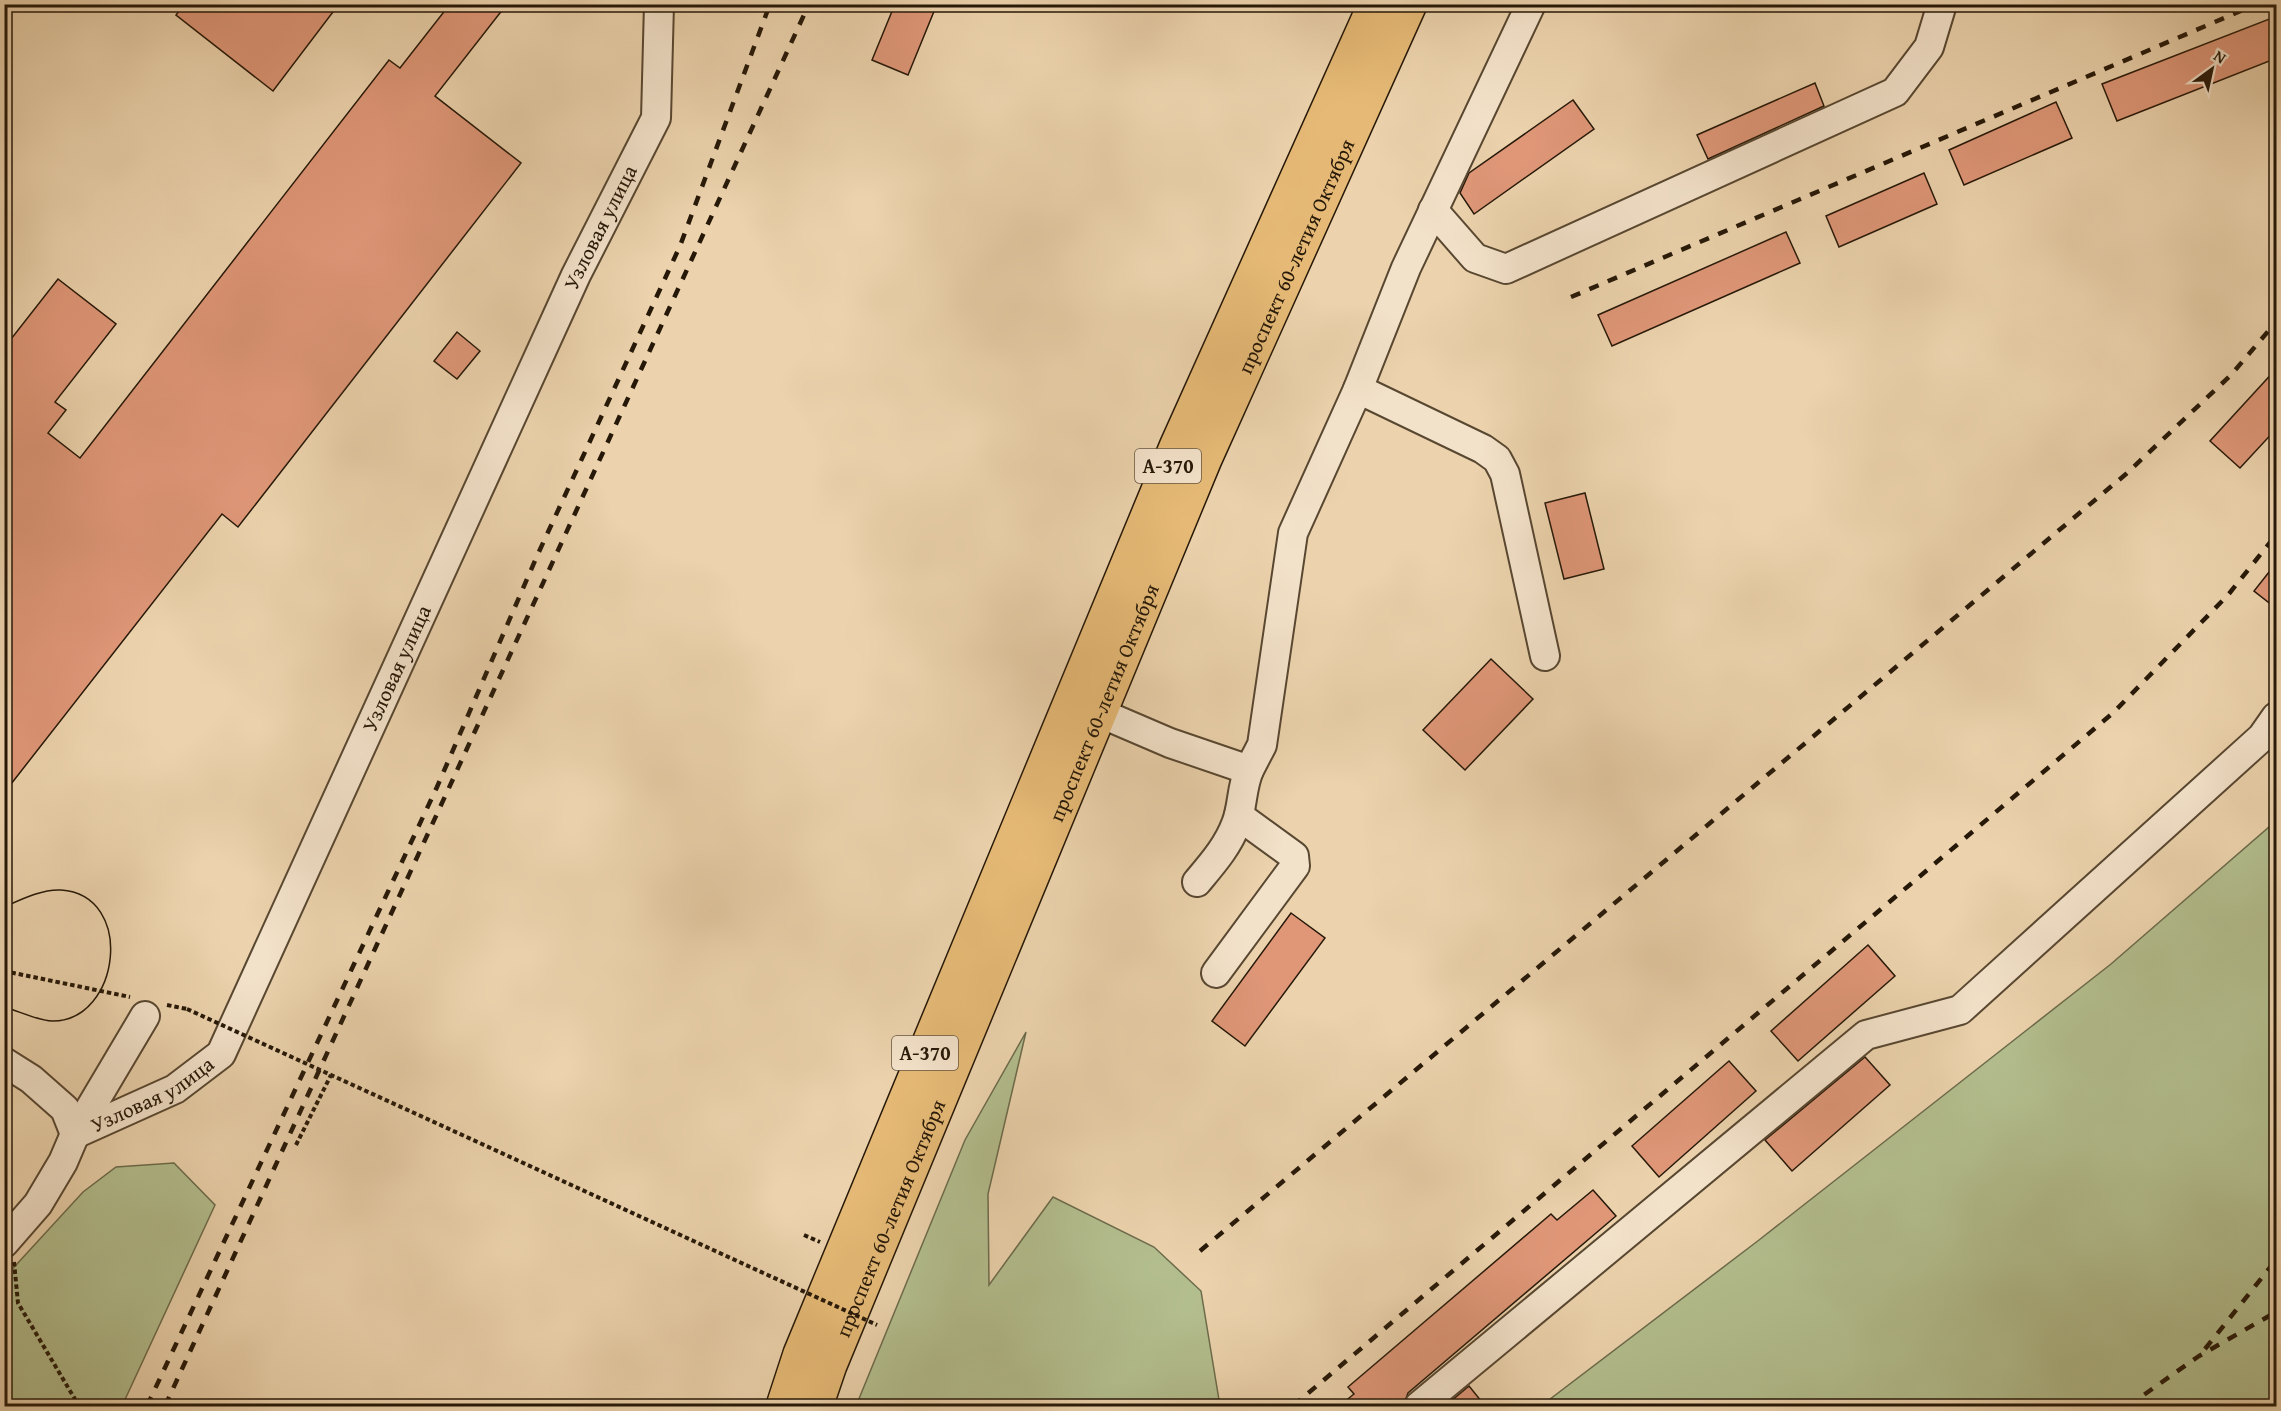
<svg xmlns="http://www.w3.org/2000/svg" width="2281" height="1411" viewBox="0 0 2281 1411" font-family="'Gentium Book Plus',serif">
	<style>
		.green { fill: #b3be8e; stroke: #6c6b4b; stroke-width: 1.5 }
		.building { fill: #df9778; stroke: #261808; stroke-width: 1.5 }
		.lines { fill: none; stroke-linecap: round; stroke-linejoin: round }
		.minor-casing { stroke: #584731; stroke-width: 32 }
		.highway-casing { stroke: #261808; stroke-width: 36 }
		.path { stroke: #261808; stroke-width: 4; stroke-dasharray: 4.5 3; stroke-linecap: butt }
		.minor { stroke: #f3e2ca; stroke-width: 28 }
		.highway { stroke: #e6ba76; stroke-width: 33 }
		.tram { stroke: #261808; stroke-width: 1.5 }
		.rail { stroke: #261808; stroke-width: 4.5; stroke-dasharray: 10 10; stroke-linecap: butt }
		.path-bridge { stroke: #261808; stroke-width: 4; stroke-dasharray: 4.5 3; stroke-linecap: butt }
		.labels { text-anchor: middle; stroke-width: 6; stroke-linejoin: round; paint-order: stroke }
		.shield { fill: #f3e2ca; stroke: #645542; stroke-width: 1.5 }
		.shield-label { font-size: 20px; font-weight: bold; fill: #261808 }
		.street-label { font-size: 21px; fill: #261808; stroke: #f3e2ca }
	</style>
	<rect width="100%" height="100%" fill="#ecd3ad"/>
	<filter id="stains"><feTurbulence type="fractalNoise" baseFrequency=".00333" numOctaves="4"/><feColorMatrix values="0 0 0 0 .2 0 0 0 0 .09 0 0 0 0 .02 0 0 0 .5 -.17"/></filter>
	<radialGradient id="worn" r=".72"><stop offset=".6" stop-color="#630" stop-opacity="0"/><stop offset="1" stop-color="#630" stop-opacity=".3"/></radialGradient>
	<path class="green" d="M2276 821V1406H1541L1759 1240 2111 964Z
		M1026 1032 988 1194 989 1285 1053 1197 1154 1247 1201 1291 1220 1406H856L965 1140Z
		M174 1163 215 1205 122 1406H5V1277L83 1192 116 1167Z"/>
	<path class="building" d="M184 4H339L273 91 176 15Z
		M450 4H507L435 96 521 163 238 527 222 514 4 793V348L58 279 116 324 55 402 66 410 48 433 80 458 389 60 400 68Z
		M895 4H937L908 75 872 60Z
		M2277 16V58L2117 121 2102 84Z
		M1815 83 1824 106 1708 159 1697 135Z
		M1573 100 1594 129 1474 214 1460 193 1469 173Z
		M2056 102 2072 138 1964 185 1949 150Z
		M1924 173 1937 204 1839 247 1826 216Z
		M1786 232 1800 263 1612 346 1598 315Z
		M457 332 480 351 457 379 434 361Z
		M2277 368V428L2240 468 2210 441Z
		M1585 493 1604 569 1564 579 1545 503Z
		M2277 562V609L2254 591Z
		M1491 659 1533 699 1465 770 1423 730Z
		M1291 913 1325 938 1245 1046 1212 1021Z
		M1868 945 1895 976 1798 1061 1771 1031Z
		M1865 1057 1890 1085 1792 1171 1765 1140Z
		M1729 1061 1756 1091 1659 1177 1632 1146Z
		M1593 1190 1616 1216 1408 1393 1403 1407H1338L1354 1394 1348 1387 1551 1214 1557 1220Z
		M1469 1386 1486 1407H1444Z"/>
	<g class="lines">
		<g class="minor-casing">
			<g id="minor">
				<path d="M1433 210 1475 258 1506 269 1895 92 1929 47 1942 4"/>
				<path d="M1358 389 1483 449 1497 459 1505 474 1545 656"/>
				<path d="M1079 704 1170 743 1249 770 1262 745 1293 533 1358 389 1406 268 1531 4"/>
				<path d="M1197 882C1212 864 1228 846 1236 824 1243 807 1241 789 1249 770"/>
				<path d="M1216 973 1295 866 1294 856 1239 816"/>
				<path d="M4 1062 31 1079 65 1109 75 1134"/>
				<path id="s1" d="M75 1134 175 1089 221 1054 576 275 656 118 659 4"/>
				<path d="M4 1243 38 1204 63 1162 75 1134 145 1016"/>
				<path d="M1419 1406 1866 1035 1960 1010 2262 737 2276 717"/>
			</g>
		</g>
		<g class="highway-casing">
			<g id="highway">
				<path d="M783 1406 800 1354 1176 447 1375 4"/>
				<path id="s2" d="M816 1406 830 1365 1205 459 1410 4"/>
			</g>
		</g>
		<path class="path" d="M4 971 130 997
			M167 1005 187 1009
			M296 1145 331 1075
			M804 1235 820 1242
			M14 1262 18 1303 79 1406"/>
		<use href="#minor" class="minor"/>
		<use href="#highway" class="highway"/>
		<path class="tram" d="M4 907C22 899 42 889 61 890 136 895 120 1021 53 1021 38 1021 19 1011 4 1007"/>
		<path class="rail" d="M1571 297 2257 4
			M1200 1251 2126 474 2231 375 2276 322
			M2205 1349 2276 1260
			M147 1406 437 787 537 556 680 246 770 4
			M165 1406 809 4
			M1293 1406 2113 713 2228 595 2276 535
			M2128 1406 2199 1356 2276 1312"/>
		<path class="path-bridge" d="M187 1009 877 1325"/>
	</g>
	<g class="labels">
		<g class="shield">
			<rect x="1135" y="449" width="66" height="34" rx="4.5"/>
			<rect x="892" y="1036" width="66" height="34" rx="4.5"/>
		</g>
		<g class="shield-label">
			<text x="1168" y="473">А-370</text>
			<text x="925" y="1060">А-370</text>
		</g>
		<g class="street-label">
			<text dy="7" stroke="none"><textPath href="#s1" startOffset="1077">Узловая улица</textPath></text>
			<text dy="7" stroke="none"><textPath href="#s2" startOffset="1246">проспект 60-летия Октября</textPath></text>
			<text dy="7" stroke="none"><textPath href="#s1" startOffset="591">Узловая улица</textPath></text>
			<text dy="7" stroke="none"><textPath href="#s2" startOffset="760">проспект 60-летия Октября</textPath></text>
			<text dy="7" stroke="none"><textPath href="#s1" startOffset="87">Узловая улица</textPath></text>
			<text dy="7" stroke="none"><textPath href="#s2" startOffset="202">проспект 60-летия Октября</textPath></text>
		</g>
	</g>
	<rect width="2281" height="1411" fill="none" stroke="#ecd3ad" stroke-width="24"/>
	<rect x="6" y="6" width="2269" height="1399" fill="none" stroke="#261808" stroke-width="3"/>
	<rect x="12" y="12" width="2257" height="1387" fill="none" stroke="#261808" stroke-width="1.5"/>
	<g transform="translate(2212 69) rotate(33)" stroke="#f3e2ca" stroke-width="4.5" paint-order="stroke">
	<path d="M0-4.5L10 22L0 15L-10 22Z" fill="#261808"/>
	<text y="-9" font-size="16" font-weight="bold" text-anchor="middle" fill="#261808">N</text>
	</g>
	<rect width="100%" height="100%" filter="url(#stains)"/>
	<rect width="100%" height="100%" fill="url(#worn)"/>
</svg>
